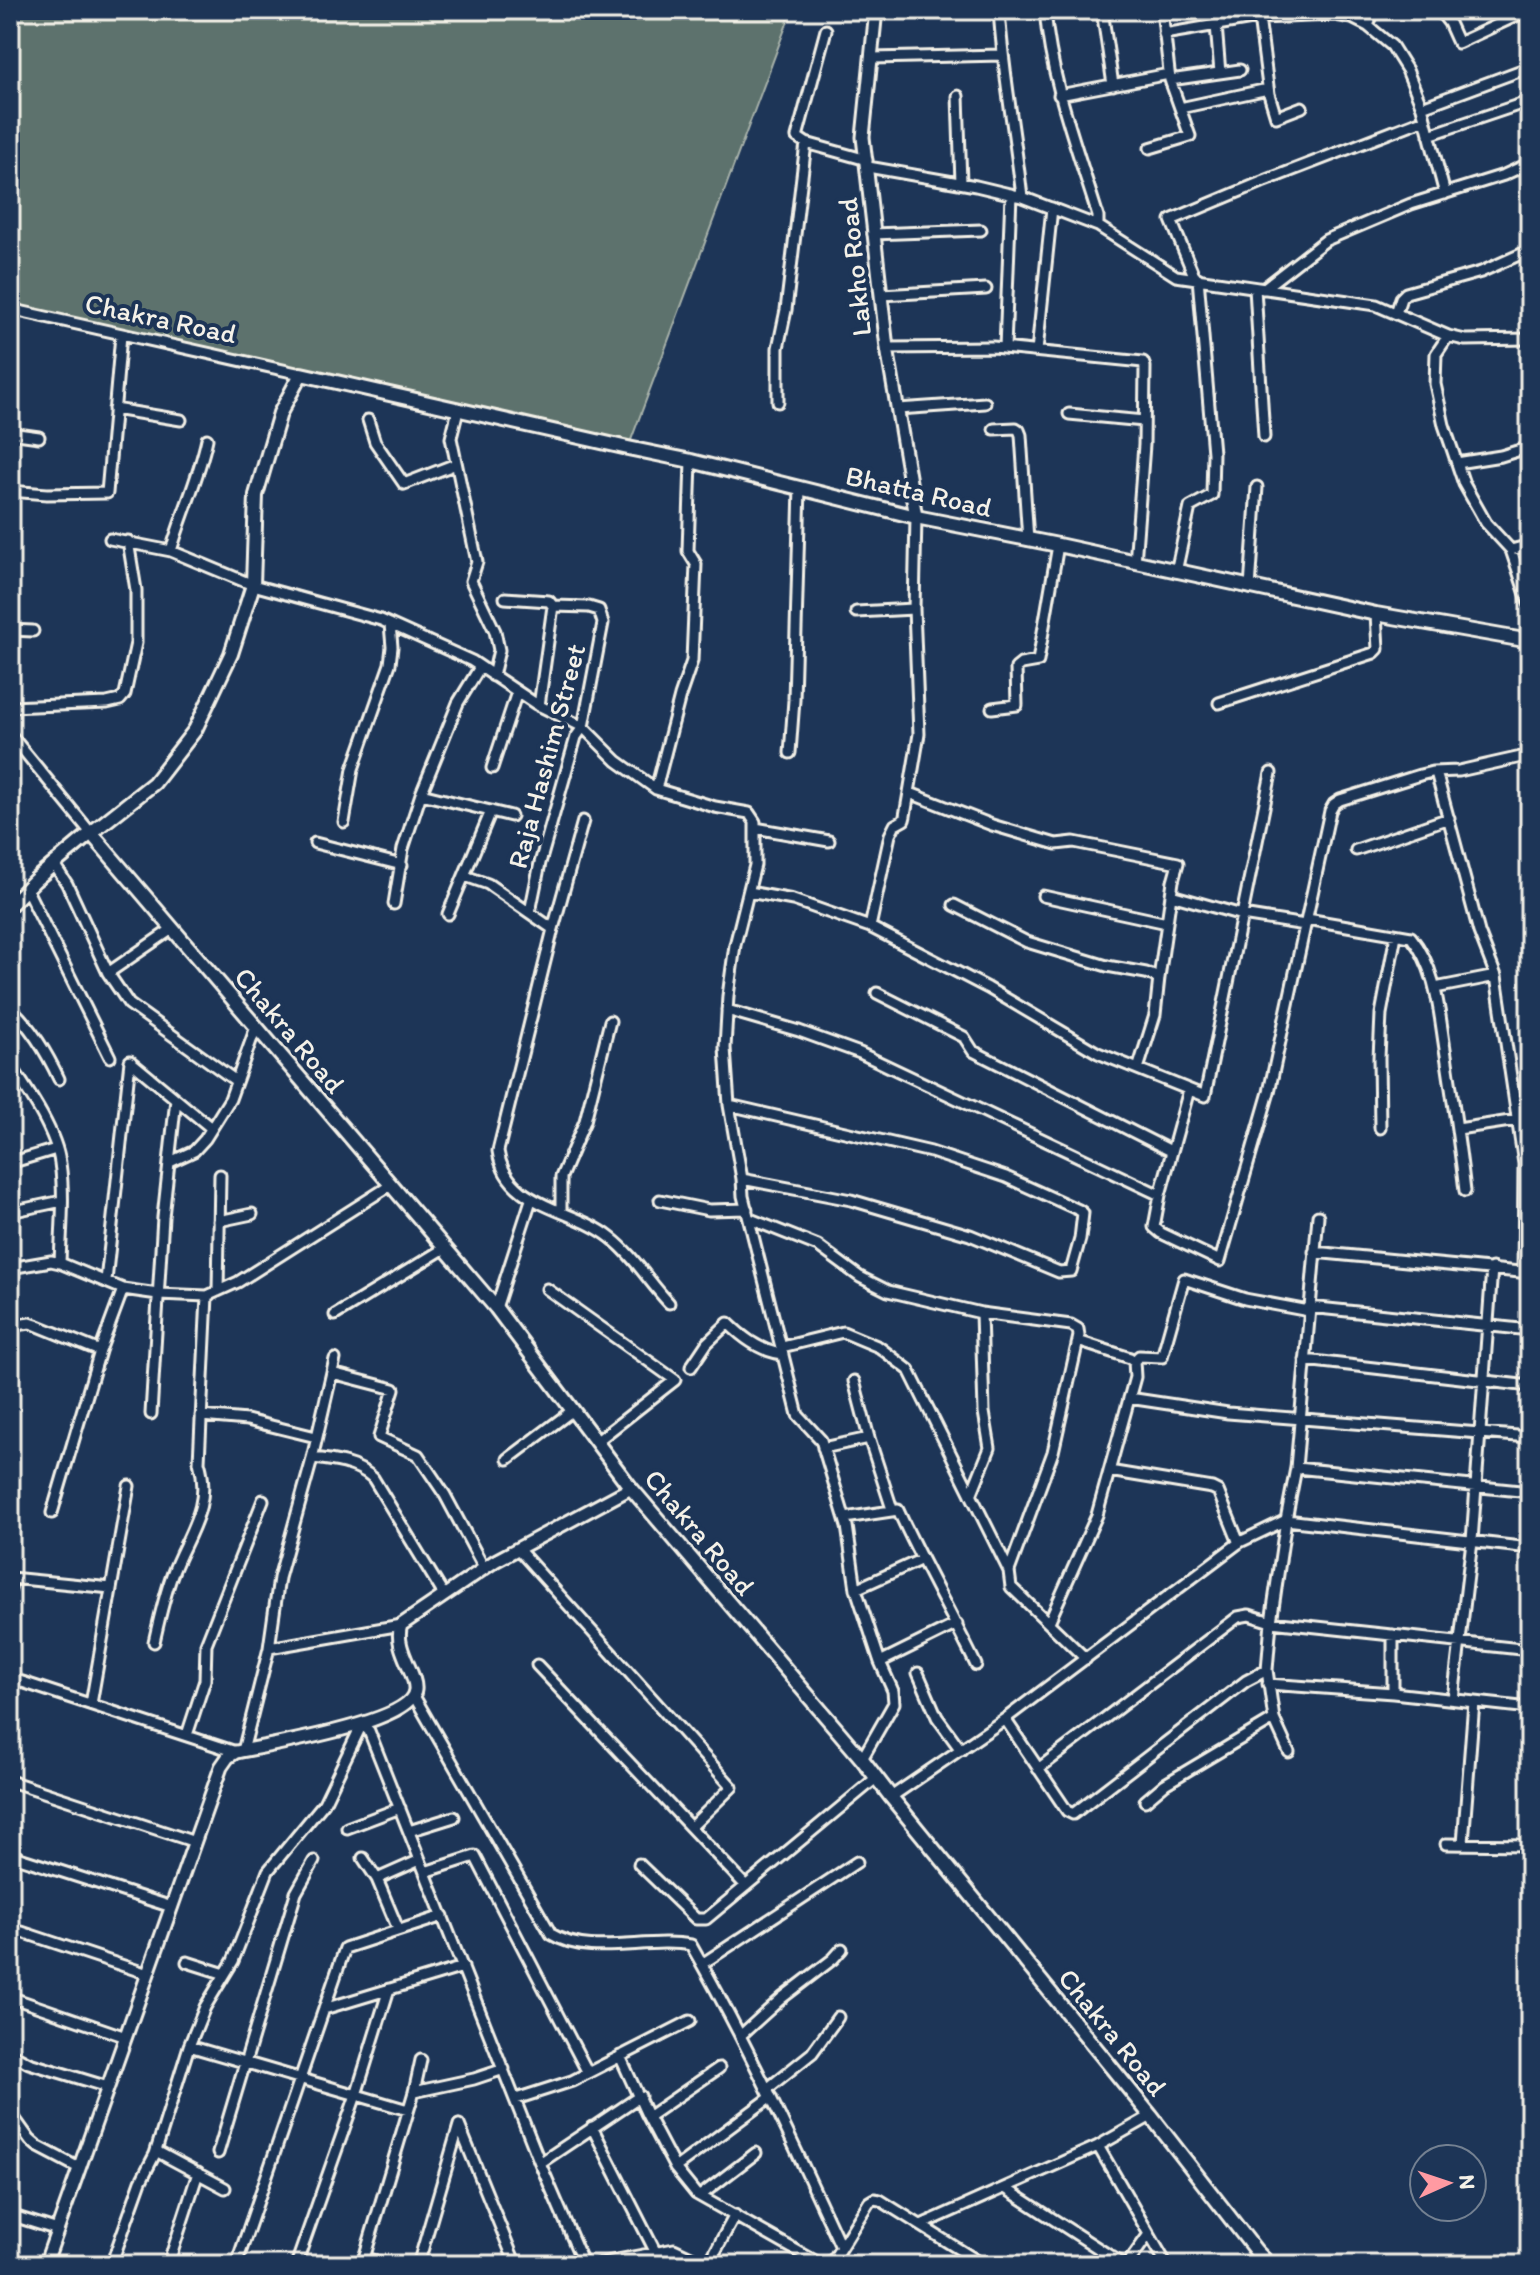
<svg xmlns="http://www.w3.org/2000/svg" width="1540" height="2275" viewBox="0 0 1540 2275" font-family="Itim,sans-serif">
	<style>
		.green { fill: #5d726d; stroke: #a8b2aa; stroke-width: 2 }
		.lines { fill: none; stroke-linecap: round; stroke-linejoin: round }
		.minor-casing { stroke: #f4f1e8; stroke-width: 15 }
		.tertiary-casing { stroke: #f4f1e8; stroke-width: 17 }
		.secondary-casing { stroke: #f4f1e8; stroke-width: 18 }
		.minor { stroke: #1d3557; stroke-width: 9 }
		.tertiary { stroke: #1d3557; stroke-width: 11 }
		.secondary { stroke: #1d3557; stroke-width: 12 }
		.labels { text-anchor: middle; stroke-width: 8; stroke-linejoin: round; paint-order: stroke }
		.street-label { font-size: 28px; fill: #f4f1e8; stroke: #1d3557 }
	</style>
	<rect width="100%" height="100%" fill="#1d3557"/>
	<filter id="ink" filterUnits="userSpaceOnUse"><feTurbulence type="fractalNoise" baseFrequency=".0125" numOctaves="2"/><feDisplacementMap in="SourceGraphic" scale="16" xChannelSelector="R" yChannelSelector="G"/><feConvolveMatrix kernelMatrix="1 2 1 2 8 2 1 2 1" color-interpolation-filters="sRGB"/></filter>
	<g filter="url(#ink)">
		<path class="green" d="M10 10H792L628 448 10 309Z"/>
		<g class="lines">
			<g class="minor-casing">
				<path id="minor" d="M999 10C1003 73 1015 134 1022 197
					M1045 10C1051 81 1077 148 1098 216V226
					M1102 10 1113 85
					M1258 10 1269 94 1276 117 1302 107
					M1439 10 1449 23 1458 43 1529 10
					M1216 25 1220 73
					M1368 26 1374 10
					M826 30 797 137 806 143 867 160
					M1164 34 1258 18 1335 15 1352 18 1368 26 1392 46 1407 70 1422 107 1445 194
					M872 58 1002 55
					M1170 80 1240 70
					M1059 95 1169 74
					M958 96 961 183
					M1422 107 1530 67
					M1180 108 1268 89
					M1429 135 1530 101
					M1150 148 1190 136 1170 80 1162 10
					M868 167 976 186 1022 197 1098 226 1176 276 1376 305 1448 336 1465 340 1530 339
					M873 234 981 230
					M1195 278 1171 220 1262 182 1425 119
					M1255 288 1264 437
					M1263 289 1326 240 1411 204 1504 175 1530 163
					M881 295 986 289
					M10 309 301 374
					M1396 313 1401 298 1406 293 1481 272 1530 250
					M1448 336 1436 354 1435 384 1444 425 1464 484 1486 523 1511 550 1530 606
					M887 348 993 347 1143 362 1145 367 1144 445 1135 563
					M1005 348 1011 194
					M1037 351 1052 208
					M778 402V348L786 310 806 143
					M114 409 181 420
					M898 409 985 403
					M458 410 451 438 477 562 471 581 495 631 499 650 493 676
					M1069 414 1144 421
					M368 420 375 442 404 484 456 464
					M994 429 1016 428 1019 430 1021 435 1028 540
					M10 433 39 437
					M1457 463 1501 456 1530 447
					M10 491 47 494 107 493 121 335
					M110 539 171 551 253 585 381 620 472 661 536 704 583 727 617 761 656 789 715 807 749 813 755 822V865L735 945 728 996 725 1048 729 1105 742 1179 743 1196 798 1415 821 1440 847 1526 856 1589 880 1662 893 1691 894 1703 862 1759
					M1511 550 1530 545
					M171 551C182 513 199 477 207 439
					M1176 572 1190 507 1212 495 1213 453 1198 278
					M1250 588 1257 487
					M505 598 549 601 553 606 589 607 599 610 603 623 583 727 576 737 540 863 530 912
					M856 612 914 609
					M10 630 33 631
					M1219 703 1374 653 1378 649 1376 614
					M539 706 553 606
					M10 707 107 703 120 700 125 694 136 643V590L128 541
					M992 708 1017 705 1016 668 1021 664 1038 661 1058 545
					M10 734 91 833
					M790 753 794 700 800 487
					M492 768 517 692
					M1436 772 1479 932 1496 976 1524 1164 1523 1272
					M656 789 680 696 692 661 696 564 688 551 691 461
					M910 793 992 825 1056 844 1074 842 1178 863 1173 881 1159 978 1146 973 1107 966 1027 942 954 905
					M421 794 511 816
					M583 821 553 929 498 1151C506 1208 574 1208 611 1238 634 1256 649 1282 669 1303
					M344 822 353 769 390 664 392 647 390 624
					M755 828 829 841
					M315 843 402 865
					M1356 850 1449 818
					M54 864 67 884 108 973 129 1004 236 1081
					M465 876 488 884 553 929
					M26 888 110 1057
					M749 892 793 900 870 927 988 988 1098 1053 1205 1096 1271 773
					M1171 895 1242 915 1305 925
					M1043 896 1167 923
					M394 904 403 849 421 794 458 703 480 667
					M448 914 491 811
					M1307 919 1411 937C1438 970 1439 1015 1446 1055 1453 1101 1460 1146 1465 1191
					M870 927 890 835 895 825 904 820 905 816 919 734 914 609 916 517
					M108 973 172 929
					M1435 988 1496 976
					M877 993 964 1037 973 1051 1171 1151
					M10 1007C32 1028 46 1051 59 1079
					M727 1010 799 1031 860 1053 1160 1195 1189 1090
					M130 1061 211 1128
					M10 1064C28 1091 56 1131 60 1163 65 1196 61 1230 60 1263
					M1138 1069 1155 1015 1159 978
					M729 1105 931 1152 1006 1177 1079 1210 1083 1213 1080 1239 1071 1271 1059 1272 970 1235 851 1200 742 1179
					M1380 1128 1379 1058 1381 1014 1396 935
					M1458 1129 1530 1118
					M170 1162 194 1151 205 1139 230 1099 256 1027
					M10 1163 56 1149
					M1160 1195 1154 1227 1161 1233 1220 1261 1269 1092 1330 811 1334 804 1340 800 1420 775 1432 772 1459 771 1530 755
					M660 1200 709 1210 747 1209
					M561 1211V1177L585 1121 610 1021
					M10 1212 62 1201
					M750 1219 818 1246 860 1277 888 1291 981 1313 1071 1325 1078 1329 1079 1336 1053 1452 1009 1571
					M219 1221 252 1214
					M1314 1252 1530 1273
					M10 1268 51 1261 60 1263 123 1289 158 1294 207 1296 238 1282 391 1185
					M106 1281 130 1061
					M547 1289 675 1380 596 1442
					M218 1291 220 1175
					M1309 1307 1530 1330
					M496 1308 531 1200
					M335 1315 445 1248
					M10 1326 30 1323 36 1325 100 1351
					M782 1347 843 1332 879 1347 909 1370 1009 1571 1011 1587 1086 1659
					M1305 1360 1530 1386
					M1134 1361 1139 1356 1162 1357 1184 1279 1245 1299 1309 1311
					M691 1367 707 1343 728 1323C743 1338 762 1352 783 1354
					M332 1373 394 1389 379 1437 418 1455 445 1495 484 1568
					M854 1381 869 1438
					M1129 1398 1228 1413 1530 1437
					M151 1414 163 1217 176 1099
					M201 1416 247 1420 316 1437
					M823 1448 869 1438 892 1509
					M312 1458C333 1460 357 1463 373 1478L444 1595
					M508 1459 573 1410
					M1296 1468 1530 1492
					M1109 1471 1212 1488 1218 1491 1239 1543
					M971 1495 990 1448 984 1412 981 1313
					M52 1513 100 1351 123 1289
					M845 1518 898 1510C922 1563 951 1613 976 1665
					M518 1549 732 1787 691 1827
					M10 1589 11 1578 111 1588
					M856 1589 920 1560
					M1049 1622 1097 1515 1135 1377 1134 1361 1130 1358 1078 1341
					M1393 1635V1693
					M154 1642C159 1620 164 1597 172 1575 186 1536 213 1507 199 1462L207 1296
					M269 1648 279 1578 311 1463 335 1359
					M880 1662 957 1624
					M537 1665 746 1886
					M918 1673 937 1717 961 1750
					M10 1678 236 1752
					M1268 1684 1393 1693 1530 1708
					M414 1696 551 1934C590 1958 647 1937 691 1945 747 2043 794 2145 841 2247
					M1453 1699 1472 1541 1492 1268
					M91 1704 129 1486
					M1005 1719 1067 1811 1073 1814 1246 1681 1267 1670
					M187 1735 205 1680 206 1644 263 1500
					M243 1751 269 1648 401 1625
					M1289 1752 1274 1719 1267 1670 1271 1622 1286 1520 1296 1468 1318 1216
					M1038 1769 1238 1617 1249 1615 1271 1622 1530 1650
					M10 1781 195 1842
					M891 1797 1005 1719 1240 1542 1286 1520 1530 1548
					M1145 1801 1165 1784 1274 1719
					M347 1828 400 1808
					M409 1831 454 1817
					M1463 1843 1474 1702
					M1446 1844 1530 1845
					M10 1855 172 1907
					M363 1858 377 1879 398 1929
					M639 1864 696 1919H706L876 1778
					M425 1872 475 1856 588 2073
					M377 1879 420 1860
					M10 1928 148 1974
					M187 1962 225 1974
					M702 1964 857 1862
					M10 1997 126 2037
					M324 2009 463 1967
					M740 2036 782 1998 833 1959 842 1949
					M189 2046 408 2110
					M10 2053 29 2063 108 2087
					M620 2056 646 2113 675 2168 696 2194 822 2265
					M767 2089 812 2053 838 2017
					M414 2092 474 2079 504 2069
					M516 2099 572 2081 690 2021
					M10 2112 30 2140 37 2146 79 2168
					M648 2117 719 2068
					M459 2125 516 2265
					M592 2127 655 2251
					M1098 2146 1167 2265
					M156 2151 225 2188
					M218 2153 296 1893 314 1861
					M540 2163 640 2096
					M675 2168 771 2097
					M1005 2188 1124 2265
					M700 2196 756 2153
					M10 2215 58 2230
					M921 2225 1098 2146 1151 2116
					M365 2258 392 2265
					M111 2265 141 2181 155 2154 189 2046 205 2007 233 1961 268 1871 324 1803 362 1724 369 1731 540 2163 584 2265
					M168 2265 198 2173
					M236 2265 345 1948 443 1916
					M296 2265 356 2095 389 1989
					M362 2265 414 2092 421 2060
					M418 2265 459 2125
					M591 2265 674 2249 708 2265 735 2215
					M830 2265 869 2202 874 2199 880 2200 984 2265
					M1127 2265 1149 2234"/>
			</g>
			<g class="tertiary-casing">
				<path id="tertiary" d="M876 10 863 137 887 348 916 517
					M45 2265 221 1767 228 1757 236 1752C265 1746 412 1723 415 1690 417 1673 393 1648 401 1625L495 1561 631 1488"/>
			</g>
			<g class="secondary-casing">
				<path id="secondary" d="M91 833 496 1308 631 1488 862 1759 891 1797 1151 2116 1256 2251 1270 2265
					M10 905 35 880 91 833 154 783 195 730 231 654 253 585 256 495 280 413 301 374 628 448 691 461 916 517 1058 545 1376 614 1530 641"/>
			</g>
			<use href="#minor" class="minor"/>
			<use href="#tertiary" class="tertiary"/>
			<use href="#secondary" class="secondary"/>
		</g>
	</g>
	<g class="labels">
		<g class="street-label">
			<text transform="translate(854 267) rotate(-96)" y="10">Lakho Road</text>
			<text transform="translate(161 318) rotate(12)" y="10">Chakra Road</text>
			<text transform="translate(919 491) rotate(13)" y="10">Bhatta Road</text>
			<text transform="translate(546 756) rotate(-75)" y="10">Raja Hashim Street</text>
			<text transform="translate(290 1030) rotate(50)" y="10">Chakra Road</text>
			<text transform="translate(700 1532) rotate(50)" y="10">Chakra Road</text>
			<text transform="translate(1113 2032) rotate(51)" y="10">Chakra Road</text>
		</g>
	</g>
	<rect width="1540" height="2275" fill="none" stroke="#1d3557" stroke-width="40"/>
	<rect x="20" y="20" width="1500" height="2235" fill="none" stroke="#f4f1e8" stroke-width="3" filter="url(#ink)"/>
	<g transform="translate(1448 2183) rotate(87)"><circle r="38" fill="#1d3557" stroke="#738091" stroke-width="2"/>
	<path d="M0-6L14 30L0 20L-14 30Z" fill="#ff9aa2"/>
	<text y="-12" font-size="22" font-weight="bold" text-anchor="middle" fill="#f4f1e8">N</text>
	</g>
</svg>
